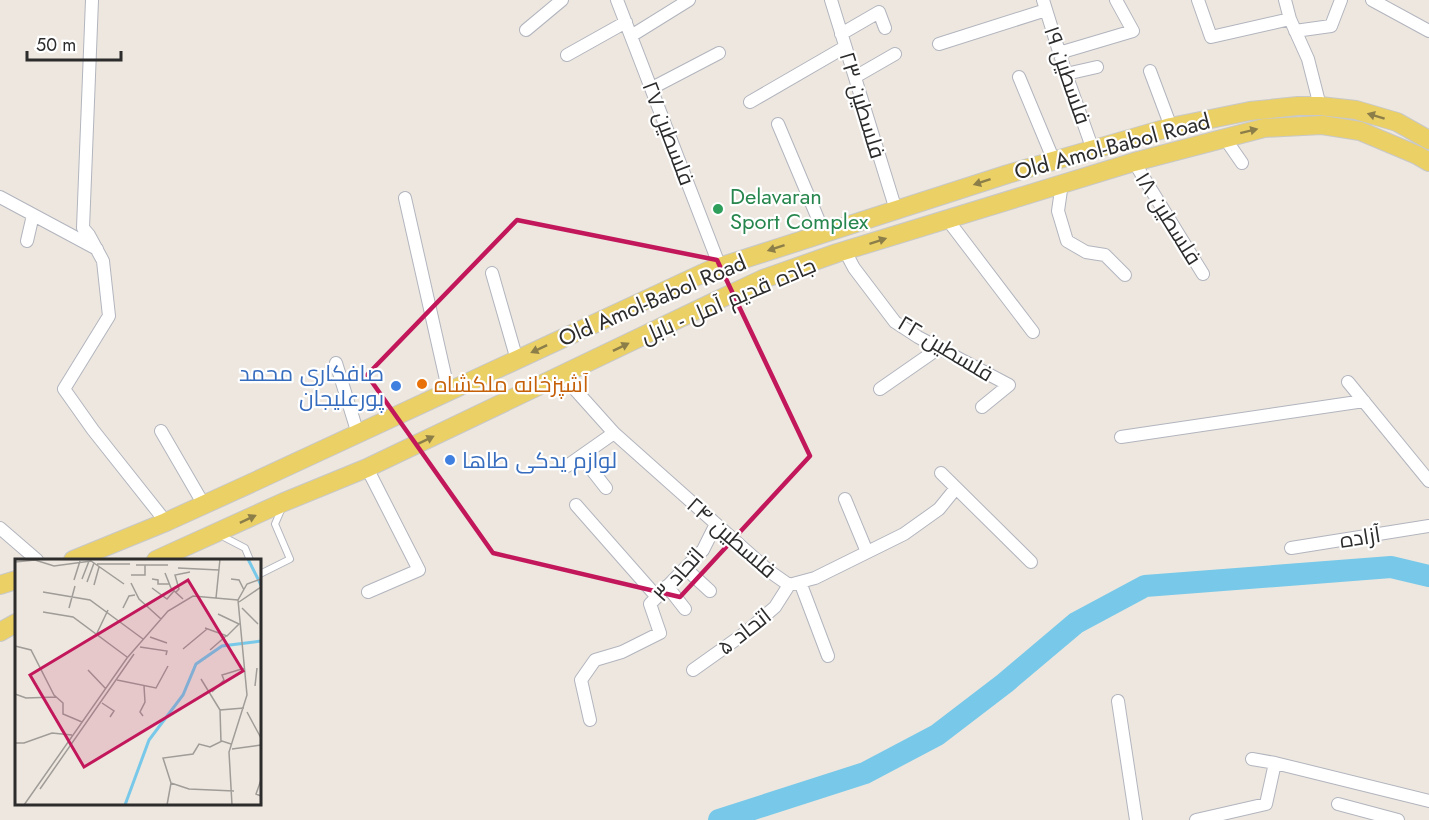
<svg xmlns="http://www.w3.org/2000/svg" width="1429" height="820" viewBox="0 0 1429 820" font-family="Jost,Cairo,sans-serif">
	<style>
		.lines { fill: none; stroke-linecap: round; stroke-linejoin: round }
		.river { stroke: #77c8e9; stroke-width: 22 }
		.service-casing { stroke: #b2b5be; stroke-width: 8 }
		.minor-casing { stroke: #b2b5be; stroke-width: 14 }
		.primary-casing { stroke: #c8c8c8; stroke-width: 20 }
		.service { stroke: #fff; stroke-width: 6 }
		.minor { stroke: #fff; stroke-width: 12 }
		.primary { stroke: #ebd066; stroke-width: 18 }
		.oneway { fill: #8c7e49 }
		.marked { fill: none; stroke: #c2185b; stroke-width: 4.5; stroke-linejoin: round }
		.leisure-dot { fill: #2e9e5b; stroke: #fff; stroke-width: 2 }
		.food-dot { fill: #e8710a; stroke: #fff; stroke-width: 2 }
		.shop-dot { fill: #3f7fe0; stroke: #fff; stroke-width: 2 }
		.labels { text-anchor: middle; stroke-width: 4.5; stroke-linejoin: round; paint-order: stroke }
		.street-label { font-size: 22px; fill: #2c2c2c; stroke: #fff }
		.leisure-label { font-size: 22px; fill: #27864d; stroke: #fff; text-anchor: start }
		.shop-label { font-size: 22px; fill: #366cbe; stroke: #fff; text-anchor: end }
		.food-label { font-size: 22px; fill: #c56008; stroke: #fff; text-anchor: start }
		.inset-river { fill: none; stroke: #77c8e9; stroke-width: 3 }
		.inset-road { fill: none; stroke: #a09c97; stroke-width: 1.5 }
		.view { fill: #c2185b; fill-opacity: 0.15; stroke: #c2185b; stroke-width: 3 }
		.inset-edge { fill: none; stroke: #2c2c2c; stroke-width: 3 }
	</style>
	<rect width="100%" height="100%" fill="#ede7df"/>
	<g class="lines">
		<path class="river" d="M719 820 865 773 937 735 1005 683 1076 623 1145 586 1391 567 1429 576"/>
		<g class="service-casing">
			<path id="service" d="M220 535 245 548 250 560
				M260 574 290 559 275 524 282 508"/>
		</g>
		<g class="minor-casing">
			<path id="minor" d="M92 0 83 228 89 235 103 261 109 316 64 389 93 430 166 522
				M617 0 720 267
				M831 0 896 210
				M1043 0 1066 74 1093 150
				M1198 0 1211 37 1290 19
				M1285 0 1290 19 1308 59 1320 106
				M1372 0 1429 31
				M526 30 562 0
				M1295 31 1331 26 1341 0
				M841 34 879 12 885 28
				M631 36 689 0
				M939 44 1046 10
				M1059 53 1133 31 1116 0
				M567 55 626 22
				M1150 71 1171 127
				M1066 74 1097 67
				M855 77 895 54
				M1019 77 1054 161
				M652 88 719 53
				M750 102 845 47
				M778 124 824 233
				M1224 137 1242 163
				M1134 162 1203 274
				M1062 183 1058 211 1067 241 1086 252 1105 255 1125 275
				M0 197 97 249
				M405 198 449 393
				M947 219 1033 332
				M27 241 33 215
				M845 251 854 268 895 322 918 337 1009 385 982 407
				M492 273 517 360
				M336 363 358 434
				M562 375 614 433 769 571 789 585 815 578 904 534 939 509 956 488
				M1348 382 1429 481
				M880 389 939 348
				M161 431 204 505
				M1121 437 1364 401
				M581 456 606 488
				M567 466 614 433
				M367 468 419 570 368 592
				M941 473 1031 562
				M845 499 867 552
				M576 505 657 597
				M0 528 37 560
				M1291 548 1429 526
				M685 568 710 591
				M800 582 828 656
				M667 586 685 609
				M693 670 745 633 775 607 789 585
				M1118 701 1136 820
				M590 720 581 680 595 660 622 652 660 633 650 604 703 550 716 524
				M1252 759 1275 763
				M1338 804 1398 820
				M1196 820 1266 804 1275 763 1429 801"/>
		</g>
		<g class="primary-casing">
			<path id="primary" d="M73 560 166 522 258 480 710 270 1008 174 1171 127 1250 111 1298 106H1320L1356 110 1397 122 1429 140
				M156 560 284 502 367 468 720 299 763 279 837 253 1134 162 1264 128 1322 125 1360 131 1417 155 1429 162
				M0 585 16 580
				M0 632 16 623"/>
		</g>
		<use href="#service" class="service"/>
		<use href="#minor" class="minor"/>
		<use href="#primary" class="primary"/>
	</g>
	<defs><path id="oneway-solid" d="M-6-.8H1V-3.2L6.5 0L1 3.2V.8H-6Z" transform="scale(1.5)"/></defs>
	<g class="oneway">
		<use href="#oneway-solid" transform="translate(1376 116) rotate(-163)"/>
		<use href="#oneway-solid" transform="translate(1249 131) rotate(-14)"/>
		<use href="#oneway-solid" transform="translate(982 182) rotate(162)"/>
		<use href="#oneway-solid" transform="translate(878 241) rotate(-18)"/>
		<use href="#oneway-solid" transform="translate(776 248) rotate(162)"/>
		<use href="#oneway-solid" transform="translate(621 347) rotate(-26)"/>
		<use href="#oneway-solid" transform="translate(539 349) rotate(155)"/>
		<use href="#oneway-solid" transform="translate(426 440) rotate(-26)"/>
		<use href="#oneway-solid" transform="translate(248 519) rotate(-25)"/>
	</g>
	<path class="marked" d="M517 220 717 260 810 456 680 597 493 553 367 375Z"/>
	<circle class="leisure-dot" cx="718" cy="209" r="6"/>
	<circle class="food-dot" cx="422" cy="384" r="6"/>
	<g class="shop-dot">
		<circle cx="396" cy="386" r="6"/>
		<circle cx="450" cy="460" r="6"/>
	</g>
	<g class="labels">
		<g class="street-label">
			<text transform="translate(1068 75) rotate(71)" y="8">فلسطین ۱۹</text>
			<text transform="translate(863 105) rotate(73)" y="8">فلسطین ۲۳</text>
			<text transform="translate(669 133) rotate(69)" y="8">فلسطین ۲۷</text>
			<text transform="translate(1112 146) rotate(-15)" y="8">Old Amol-Babol Road</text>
			<text transform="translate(1169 218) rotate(58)" y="8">فلسطین ۱۸</text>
			<text transform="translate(652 300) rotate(-23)" y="8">Old Amol-Babol Road</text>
			<text transform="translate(728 300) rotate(-23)" y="8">جاده قدیم آمل - بابل</text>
			<text transform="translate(946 348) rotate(31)" y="8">فلسطین ۲۲</text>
			<text transform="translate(732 537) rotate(41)" y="8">فلسطین ۲۴</text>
			<text transform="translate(1360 537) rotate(-9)" y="8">آزاده</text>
			<text transform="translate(678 574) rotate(-48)" y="8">اتحاد ۳</text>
			<text transform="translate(744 631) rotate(-38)" y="8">اتحاد ۵</text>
		</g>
		<g class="leisure-label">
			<text x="730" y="204">Delavaran<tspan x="730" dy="25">Sport Complex</tspan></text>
		</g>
		<g class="shop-label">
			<text x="384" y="381">صافکاری محمد<tspan x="384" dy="25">پورعلیجان</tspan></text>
			<text x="462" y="468" text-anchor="start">لوازم یدکی طاها</text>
		</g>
		<g class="food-label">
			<text x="434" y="392">آشپزخانه ملکشاه</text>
		</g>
	</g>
	<g transform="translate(15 559)">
		<rect width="246" height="246" fill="#ede7df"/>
		<path class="inset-river" d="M233 0 246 26M110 246 134 181 168 136 181 105 207 87 246 82"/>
		<path class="inset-road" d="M0 3 20 1 39 7 76 2 109 25M82 5H115M121 6H153M163 9 204 11M150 14 156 29 168 40M116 16H130V6M67 20 74 2M137 20 143 21V25H154M216 20 224 21 229 31M59 21 65 2M72 23 79 4M116 24 124 40 146 60M79 26 84 8M137 29 152 40 159 32M28 33 75 41 128 80M161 33 164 30 160 16 175 13M201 39 205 0M224 43 246 28M54 49 60 27M108 49 114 37 120 36M227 49 243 65M28 53 58 58 112 98M190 69 212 77 224 65 203 55M82 74 93 51M135 78 152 84M0 87 16 91 39 136 48 144V155L67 163M125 88 152 92 151 96M168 90 192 70M195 91 211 77M73 111 91 130M186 120 205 151M102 121 141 129 153 107M240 127 242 109M197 133 209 121 207 116 230 109M0 135 11 139 41 138M87 144 99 152 95 158M232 153 246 179M128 157 125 153 130 143 129 127M206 183 205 151 229 149M0 184H9L37 174 57 176M217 190 246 186M246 221 241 235 246 237M156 224 148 199 178 195 184 185 195 188 207 182 216 185M25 230 119 95M9 246 112 99 153 52 178 37 223 41M152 246 156 224 174 230 219 232M217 246 214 193 232 136 223 41 232 25 246 20"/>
		<path class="view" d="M173 21 228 112 69 208 15 116Z"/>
		<rect width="246" height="246" class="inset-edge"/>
	</g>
	<path d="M27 51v9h94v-9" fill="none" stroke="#2c2c2c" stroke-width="3"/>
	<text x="36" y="51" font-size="18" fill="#2c2c2c" stroke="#ffffff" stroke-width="4.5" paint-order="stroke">50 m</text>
</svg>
